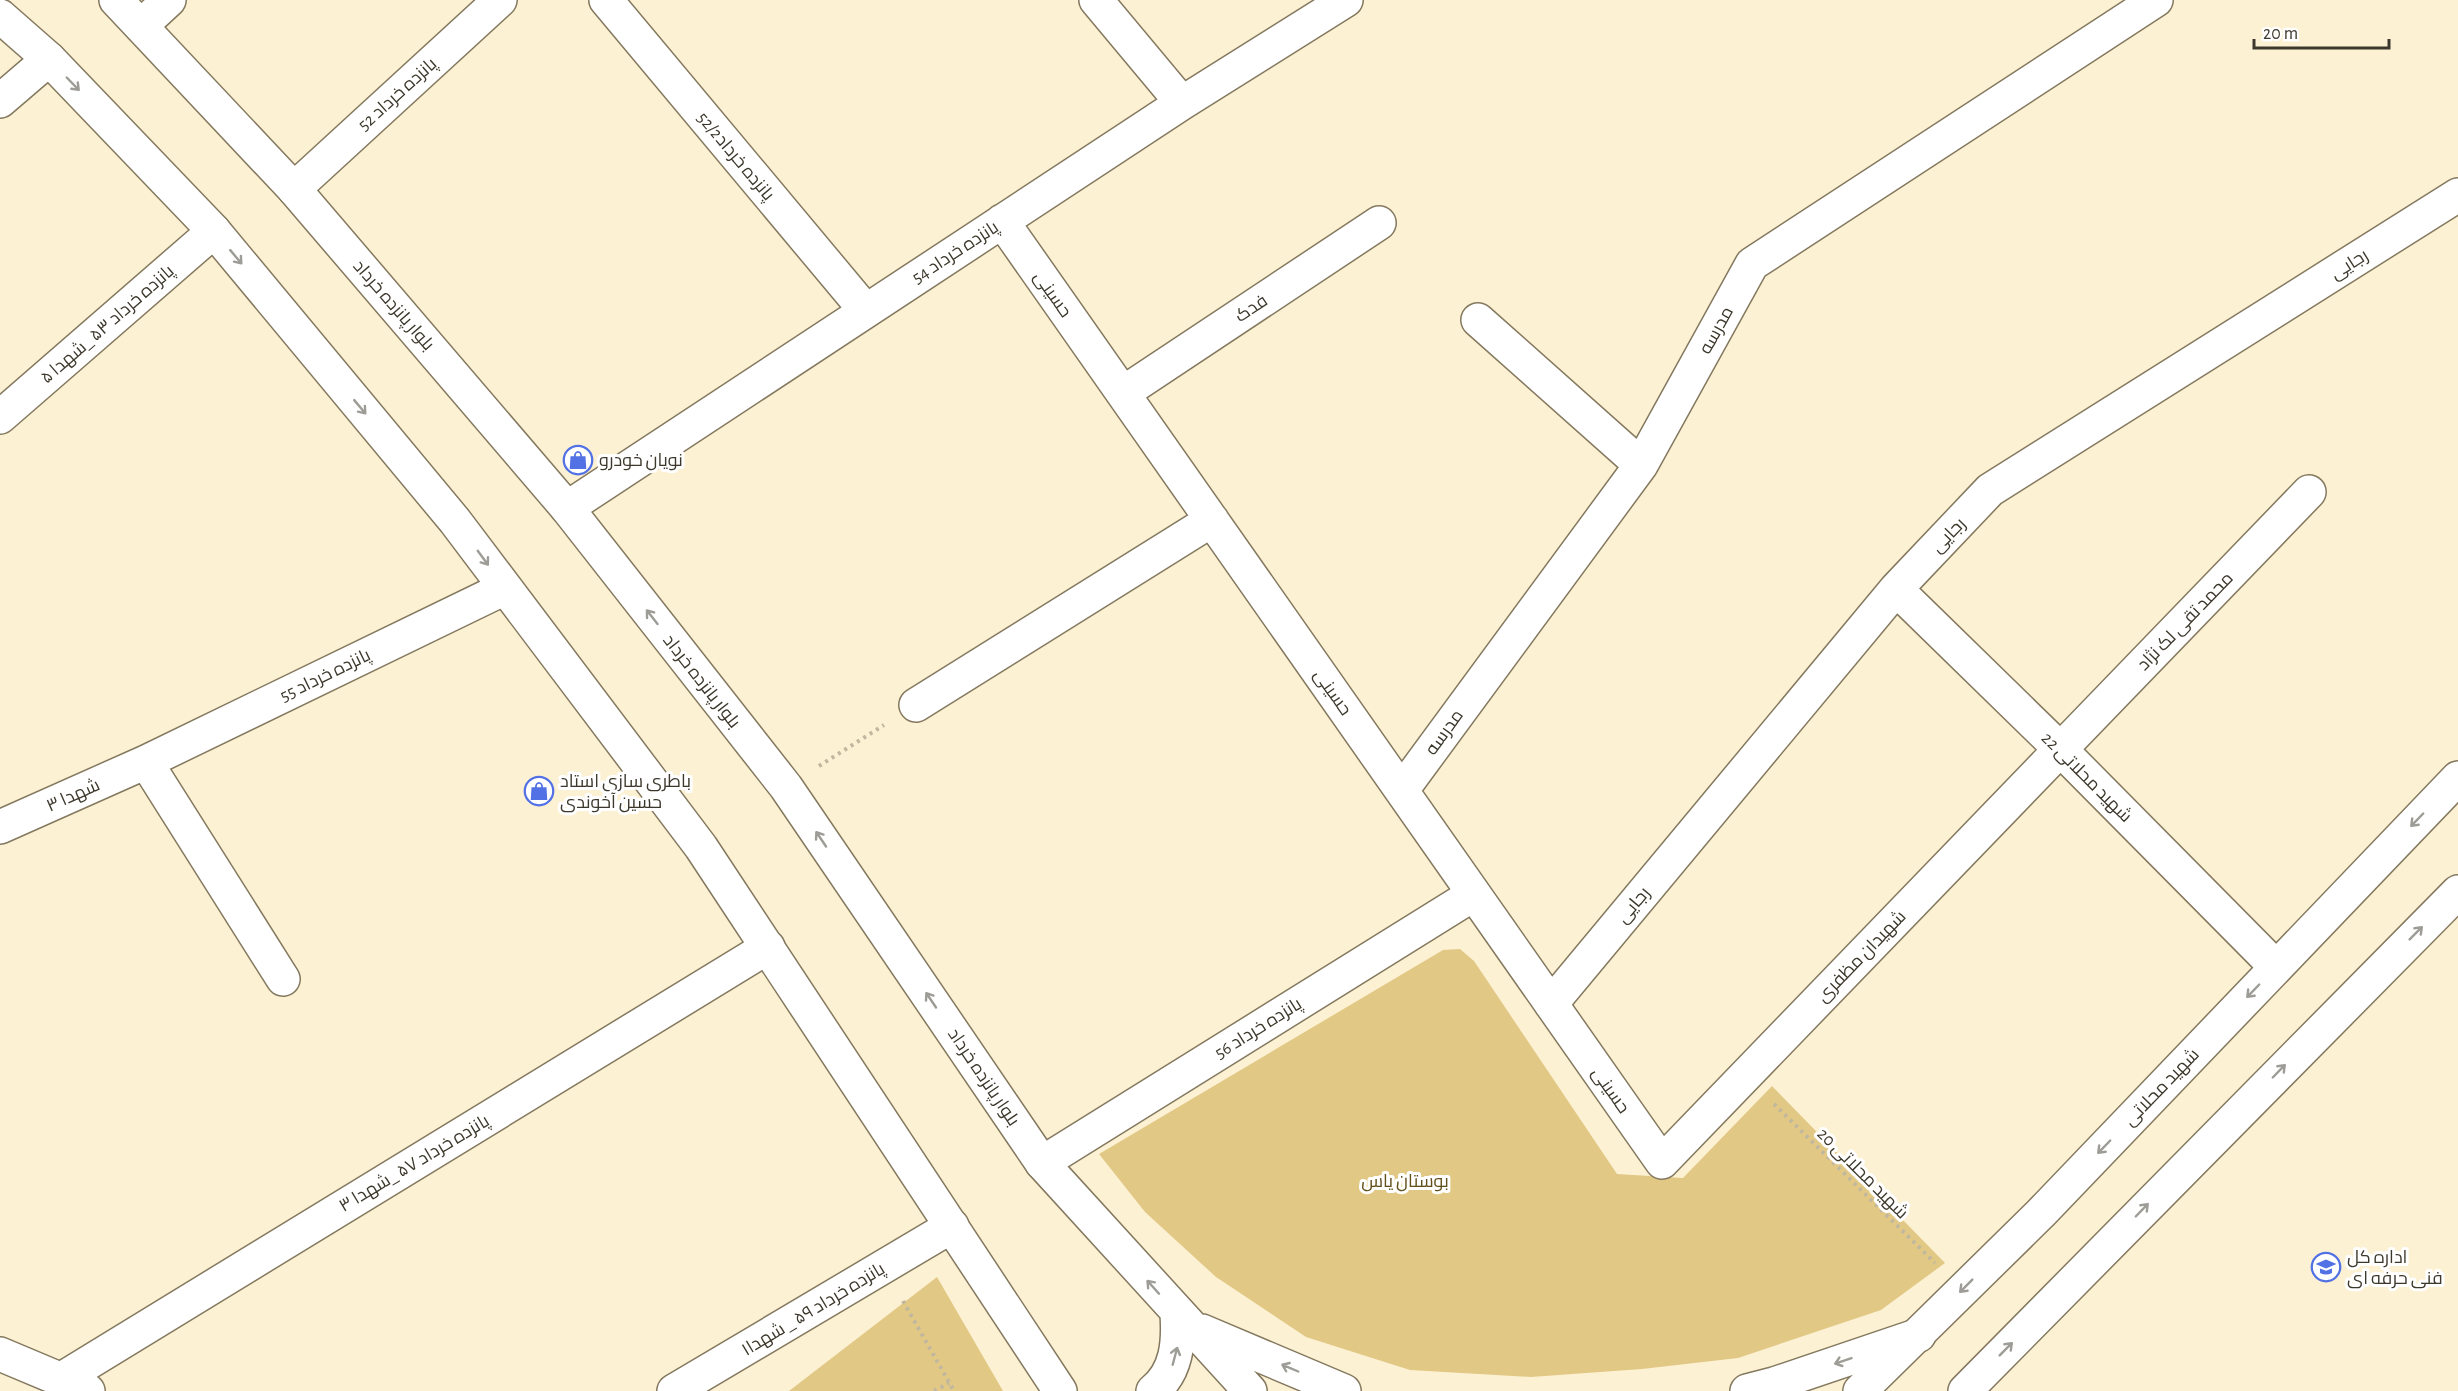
<svg xmlns="http://www.w3.org/2000/svg" width="2458" height="1391" viewBox="0 0 2458 1391" font-family="'Alegreya Sans',Cairo,sans-serif">
	<style>
		.green { fill: #e2c885 }
		.lines { fill: none; stroke-linecap: round; stroke-linejoin: round }
		.street-casing { stroke: #84795f; stroke-width: 36 }
		.secondary-casing { stroke: #84795f; stroke-width: 36 }
		.primary-casing { stroke: #84795f; stroke-width: 36 }
		.path { stroke: #c1b79f; stroke-width: 4; stroke-dasharray: 3 4.5; stroke-linecap: butt }
		.street { stroke: #fff; stroke-width: 33 }
		.secondary { stroke: #fff; stroke-width: 33 }
		.primary { stroke: #fff; stroke-width: 33 }
		.oneway { stroke: #9e9c96 }
		.labels { text-anchor: middle; stroke-width: 6; stroke-linejoin: round; paint-order: stroke }
		.street-label { font-size: 18px; fill: #3d382c; stroke: #fff }
		.poi-label { font-size: 18px; fill: #3d382c; stroke: #fff; text-anchor: start }
		.park-label { font-size: 18px; fill: #614e18; stroke: #fff }
	</style>
	<rect width="100%" height="100%" fill="#fdf1d4"/>
	<path class="green" d="M1460 949 1474 961 1617 1174 1683 1178 1772 1086 1945 1263 1881 1310 1738 1358 1642 1369 1531 1377 1410 1370 1306 1337 1216 1277 1145 1212 1099 1154 1443 950Z
		M937 1277 1003 1391H789Z"/>
	<g class="lines">
		<g class="street-casing">
			<path id="street" d="M606 0 866 311
				M1096 0 1182 103
				M0 101 49 59
				M294 189 500 0
				M1002 221 1662 1162 2309 492
				M1478 320 1641 465
				M1123 393 1379 223
				M0 417 214 231
				M567 508 1182 103 1346 0
				M1896 589 2061 750 2276 967
				M916 705 1212 520
				M146 762 283 979
				M1402 790 1641 465 1752 264 2156 0
				M0 827 146 762 505 588
				M1551 1004 1896 589 1990 490 2458 195
				M1042 1163 1474 894
				M60 1380 768 947
				M674 1391 952 1226"/>
		</g>
		<g class="secondary-casing">
			<path id="secondary" d="M141 26 169 0
				M0 1354 88 1391
				M1860 1391 2041 1213 2458 778
				M1965 1391 2458 892"/>
		</g>
		<g class="primary-casing">
			<path id="primary" d="M116 0 294 189 567 508 786 787 1042 1163 1250 1391
				M0 16 49 59 214 231 455 521 701 847 1060 1391
				M1202 1331 1344 1391
				M1153 1391C1177 1372 1179 1342 1177 1314
				M1747 1391 1774 1384 1919 1335"/>
		</g>
		<path class="path" d="M819 766 884 725
			M1774 1104 1935 1263
			M903 1301 954 1391
			M934 1391 949 1383"/>
		<use href="#street" class="street"/>
		<use href="#secondary" class="secondary"/>
		<use href="#primary" class="primary"/>
	</g>
	<defs><path id="oneway-shaft" d="M-6 0H5M1.5-3L5.5 0L1.5 3" fill="none" stroke-width="1.6" stroke-linecap="round" stroke-linejoin="round" transform="scale(1.5)"/></defs>
	<g class="oneway">
		<use href="#oneway-shaft" transform="translate(73 84) rotate(46)"/>
		<use href="#oneway-shaft" transform="translate(236 257) rotate(50)"/>
		<use href="#oneway-shaft" transform="translate(360 407) rotate(50)"/>
		<use href="#oneway-shaft" transform="translate(483 558) rotate(54)"/>
		<use href="#oneway-shaft" transform="translate(652 617) rotate(-128)"/>
		<use href="#oneway-shaft" transform="translate(2417 820) rotate(134)"/>
		<use href="#oneway-shaft" transform="translate(821 839) rotate(-124)"/>
		<use href="#oneway-shaft" transform="translate(2416 933) rotate(-45)"/>
		<use href="#oneway-shaft" transform="translate(2253 991) rotate(134)"/>
		<use href="#oneway-shaft" transform="translate(931 1000) rotate(-124)"/>
		<use href="#oneway-shaft" transform="translate(2279 1071) rotate(-46)"/>
		<use href="#oneway-shaft" transform="translate(2104 1147) rotate(134)"/>
		<use href="#oneway-shaft" transform="translate(2142 1210) rotate(-46)"/>
		<use href="#oneway-shaft" transform="translate(1966 1286) rotate(135)"/>
		<use href="#oneway-shaft" transform="translate(1153 1287) rotate(-132)"/>
		<use href="#oneway-shaft" transform="translate(2006 1349) rotate(-45)"/>
		<use href="#oneway-shaft" transform="translate(1175 1356) rotate(-75)"/>
		<use href="#oneway-shaft" transform="translate(1843 1361) rotate(161)"/>
		<use href="#oneway-shaft" transform="translate(1290 1368) rotate(-157)"/>
	</g>
	<defs>
		<g id="shop-ring" transform="scale(1.5)"><circle r="9.5" fill="#fff" stroke="#5171e5" stroke-width="1.5"/><path d="M-5-2.5h2.3a2.7 3.5 0 0 1 5.4 0H5L5.5 6h-11ZM-1.5-2.5h3a1.5 2.3 0 0 0-3 0Z" fill="#5171e5"/></g>
		<g id="school-ring" transform="scale(1.5)"><circle r="9.5" fill="#fff" stroke="#5171e5" stroke-width="1.5"/><path d="M0-5L7-2L0 1L-7-2ZM-4 1L0 2.5L4 1V4Q0 6-4 4Z" fill="#5171e5"/></g>
	</defs>
	<g fill-rule="evenodd">
		<use href="#shop-ring" x="578" y="460"/>
		<use href="#shop-ring" x="539" y="791"/>
		<use href="#school-ring" x="2326" y="1267"/>
	</g>
	<g class="labels">
		<g class="street-label">
			<text transform="translate(397 94) rotate(-42)" y="6">پانزده خرداد 52</text>
			<text transform="translate(736 156) rotate(50)" y="6">پانزده خرداد52/2</text>
			<text transform="translate(955 252) rotate(-33)" y="6">پانزده خرداد 54</text>
			<text transform="translate(2349 264) rotate(-32)" y="6">رجایی</text>
			<text transform="translate(1053 294) rotate(55)" y="6">حسینی</text>
			<text transform="translate(394 305) rotate(49)" y="6">بلوار پانزده خرداد</text>
			<text transform="translate(1251 308) rotate(-34)" y="6">فدک</text>
			<text transform="translate(107 324) rotate(-41)" y="6">پانزده خرداد ۵۳ _شهدا ۵</text>
			<text transform="translate(1716 330) rotate(-61)" y="6">مدرسه</text>
			<text transform="translate(1948 535) rotate(-46)" y="6">رجایی</text>
			<text transform="translate(2185 621) rotate(-46)" y="6">محمد تقی لک نژاد</text>
			<text transform="translate(325 675) rotate(-26)" y="6">پانزده خرداد 55</text>
			<text transform="translate(702 681) rotate(52)" y="6">بلوار پانزده خرداد</text>
			<text transform="translate(1333 692) rotate(55)" y="6">حسینی</text>
			<text transform="translate(1444 732) rotate(-54)" y="6">مدرسه</text>
			<text transform="translate(2087 777) rotate(45)" y="6">شهید محلاتی 22</text>
			<text transform="translate(73 795) rotate(-24)" y="6">شهدا ۳</text>
			<text transform="translate(1633 905) rotate(-50)" y="6">رجایی</text>
			<text transform="translate(1861 956) rotate(-46)" y="6">شهیدان مظفری</text>
			<text transform="translate(1258 1028) rotate(-32)" y="6">پانزده خرداد 56</text>
			<text transform="translate(984 1077) rotate(56)" y="6">بلوار پانزده خرداد</text>
			<text transform="translate(2161 1087) rotate(-46)" y="6">شهید محلاتی</text>
			<text transform="translate(1611 1090) rotate(55)" y="6">حسینی</text>
			<text transform="translate(414 1163) rotate(-31)" y="6">پانزده خرداد ۵۷ _شهدا ۳</text>
			<text transform="translate(1863 1173) rotate(45)" y="6">شهید محلاتی 20</text>
			<text transform="translate(813 1309) rotate(-31)" y="6">پانزده خرداد ۵۹ _ شهدا۱</text>
		</g>
		<g class="poi-label">
			<text x="599" y="466">نویان خودرو</text>
			<text x="560" y="787">باطری سازی استاد<tspan x="560" dy="21">حسین آخوندی</tspan></text>
			<text x="2347" y="1263">اداره کل<tspan x="2347" dy="21">فنی حرفه ای</tspan></text>
		</g>
		<g class="park-label">
			<text x="1405" y="1187">بوستان یاس</text>
		</g>
	</g>
	<path d="M2254 39v9h135v-9" fill="none" stroke="#3d382c" stroke-width="3"/>
	<text x="2263" y="39" font-size="18" fill="#3d382c" stroke="#ffffff" stroke-width="4.5" paint-order="stroke">20 m</text>
</svg>
